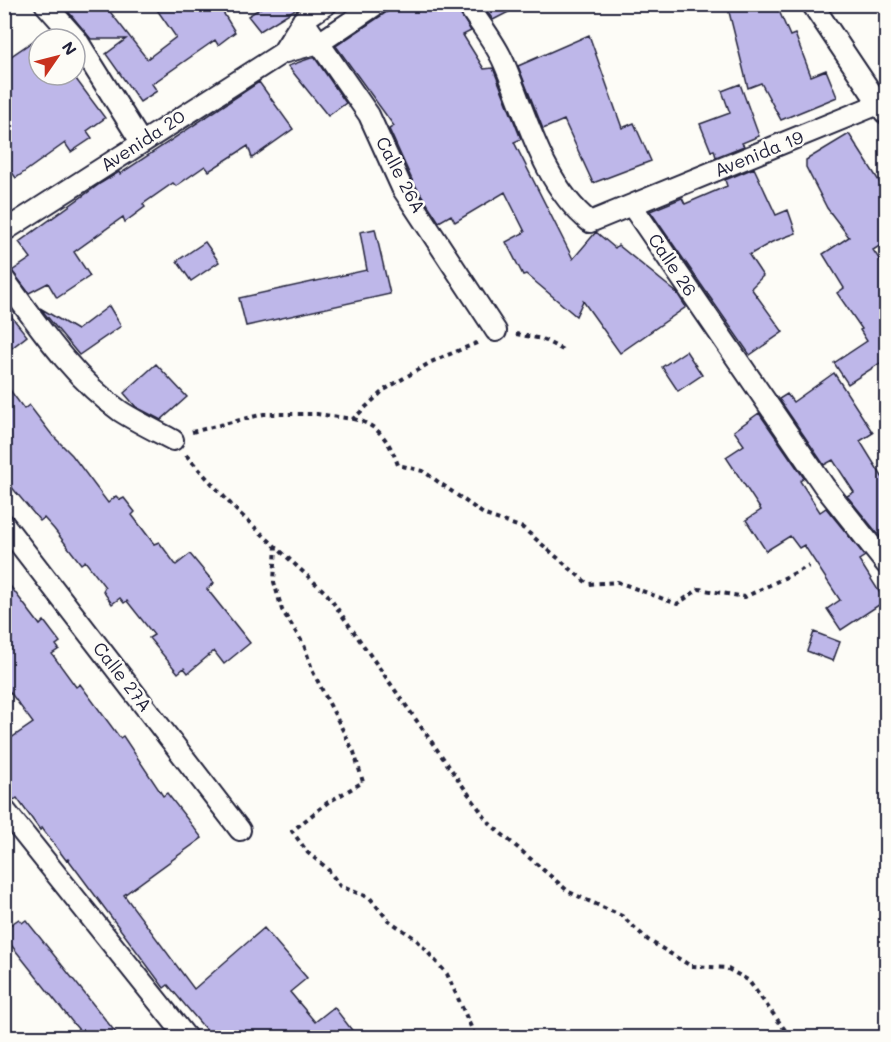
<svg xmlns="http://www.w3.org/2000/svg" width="891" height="1042" viewBox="0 0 891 1042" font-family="Mali,sans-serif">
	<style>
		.building { fill: #beb7e9; stroke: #22223b; stroke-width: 1.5 }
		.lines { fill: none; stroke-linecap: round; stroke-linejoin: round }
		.street-casing { stroke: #22223b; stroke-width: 24 }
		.path { stroke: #22223b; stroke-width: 4; stroke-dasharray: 4.5 4.5; stroke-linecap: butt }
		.street { stroke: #fdfcf7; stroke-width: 20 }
		.labels { text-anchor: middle; stroke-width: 5; stroke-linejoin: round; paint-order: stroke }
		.street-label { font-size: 18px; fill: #22223b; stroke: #fdfcf7 }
	</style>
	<rect width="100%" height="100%" fill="#fdfcf7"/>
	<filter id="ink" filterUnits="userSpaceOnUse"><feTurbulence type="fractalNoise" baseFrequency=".0167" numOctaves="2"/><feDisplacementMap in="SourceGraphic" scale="12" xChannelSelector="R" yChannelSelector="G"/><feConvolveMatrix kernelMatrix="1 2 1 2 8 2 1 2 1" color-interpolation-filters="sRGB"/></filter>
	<g filter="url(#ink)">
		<path class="building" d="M62 4H104L147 59 176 37 153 4H218L235 32 218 45 215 40 152 84 157 91 140 102 106 54 126 39H91Z
			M267 4H304L260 31 248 16Z
			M399 4H455L471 31 463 35 484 69 493 68 521 139 514 142 573 259 596 232 615 248 618 245 677 293 686 307 620 353 583 301 576 316 526 274 523 275 506 242 525 232 505 192 455 222 451 215 439 222 413 182 389 129 394 126 336 46Z
			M482 4H524L493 20Z
			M727 4H776L790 36 795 34 811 76 826 70 837 97 781 120 761 83 748 88Z
			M51 29 60 39H39V75H73L105 118 87 131 92 138 71 152 65 143 16 178 4 161V61Z
			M589 35 622 128 634 123 651 161 593 183 564 120 543 129 518 66Z
			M311 58H315L346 103 328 116 288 66Z
			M259 82 293 129 252 158 248 146 209 171 205 166 176 186 173 183 143 204 145 207 125 222 123 217 74 252 90 276 57 298 48 283 29 293 12 271 31 258 19 242 101 183 119 172 120 174Z
			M740 84 759 136 742 143 744 146 716 157 714 150 711 151 700 124 730 113 722 91Z
			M849 134 886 192V242L873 250 886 269V374L880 363 848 384 834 363 867 341 860 330 862 329 837 293 844 288 823 254 849 237 827 208 806 167V160Z
			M754 168 776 215 788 210 796 233 772 242 749 255 763 276 751 288 783 332 750 355 650 211 682 198 685 204 727 186 725 180Z
			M375 229 390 294 246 326 239 298 367 270 360 232Z
			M205 242 219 262 191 281 177 261Z
			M109 306 121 326 79 355 40 308 77 330Z
			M4 307 27 336 4 354Z
			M686 351 702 375 678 391 662 367Z
			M156 364 187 397 161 420 136 407 124 393Z
			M834 373 873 433 860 441 886 483V544L847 496 854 492 833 460 824 465 779 399 787 394 793 402Z
			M4 382 24 409 29 405 52 435 72 455 108 503 116 496 120 500 124 498 135 512 132 515 154 544 159 542 176 565 190 554 214 583 207 589 250 643 224 664 214 651 188 673 184 668 178 673 149 638 154 635 127 601 124 603 120 598 112 604 103 591 105 587 85 561 81 564 54 529 44 518 40 521 4 478Z
			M759 413 804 478 800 481 820 512 826 508 865 556 859 560 885 601 841 630 827 609 840 600 804 545 799 548 790 536 766 551 746 520 761 510 726 457 744 445 734 431Z
			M4 578 40 625 44 621 60 642 56 645 59 649 52 654 76 687 80 684 120 738 123 736 163 796 167 793 202 838 124 895 194 989 264 928 307 978 290 992 315 1022 334 1007 358 1038H213L168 985 164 988 68 859 66 860 42 828 40 830 17 798 14 800 4 786V743L33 723 4 684Z
			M814 632 840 642 833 661 807 651Z
			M19 919 22 923 26 920 120 1038H86L73 1023 4 936V929Z"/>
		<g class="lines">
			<g class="street-casing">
				<path id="street" d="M45 4 77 40 141 142
					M467 4C479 23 495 42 504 63 527 116 543 185 590 222L886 101
					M812 4 885 113
					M303 20 369 115 402 188 496 331
					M282 53 303 20 327 4
					M632 206 824 486 886 564
					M4 231 282 53 319 43 377 4
					M4 279C38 325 73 378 120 411 137 422 156 431 173 440
					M4 524 240 830
					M4 809 187 1038"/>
			</g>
			<path class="path" d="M516 334 542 339 563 350
				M353 419C378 424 390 442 398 465L423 471 485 515 523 528 588 584 618 582 677 604 699 589 745 597 809 566
				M192 432 264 414H317L353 419 384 390 431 362 479 342
				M186 455 236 510 327 594 489 823 569 892 622 916 648 940 691 966 726 968 748 980 791 1038
				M276 545 274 582 282 610 304 645 313 672 354 752 363 782 327 803 292 831 308 853 327 868 340 886 370 898 388 920 416 939 447 974 476 1038"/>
			<use href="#street" class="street"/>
		</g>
	</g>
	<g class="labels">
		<g class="street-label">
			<text transform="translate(143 141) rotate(-33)" y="6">Avenida 20</text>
			<text transform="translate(759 154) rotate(-22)" y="6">Avenida 19</text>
			<text transform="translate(400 175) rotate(62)" y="6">Calle 26A</text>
			<text transform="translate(672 265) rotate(56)" y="6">Calle 26</text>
			<text transform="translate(122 677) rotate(52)" y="6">Calle 27A</text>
		</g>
	</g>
	<rect width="891" height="1042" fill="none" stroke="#fdfcf7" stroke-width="24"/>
	<rect x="12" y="12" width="867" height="1018" fill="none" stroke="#22223b" stroke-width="2" filter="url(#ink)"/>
	<g transform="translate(57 57) rotate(55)"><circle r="28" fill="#fdfcf7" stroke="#a5a5ac" stroke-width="1.5"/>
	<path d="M0-4.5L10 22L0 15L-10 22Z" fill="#c8321e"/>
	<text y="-9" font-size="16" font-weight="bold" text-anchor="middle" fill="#22223b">N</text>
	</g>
</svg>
